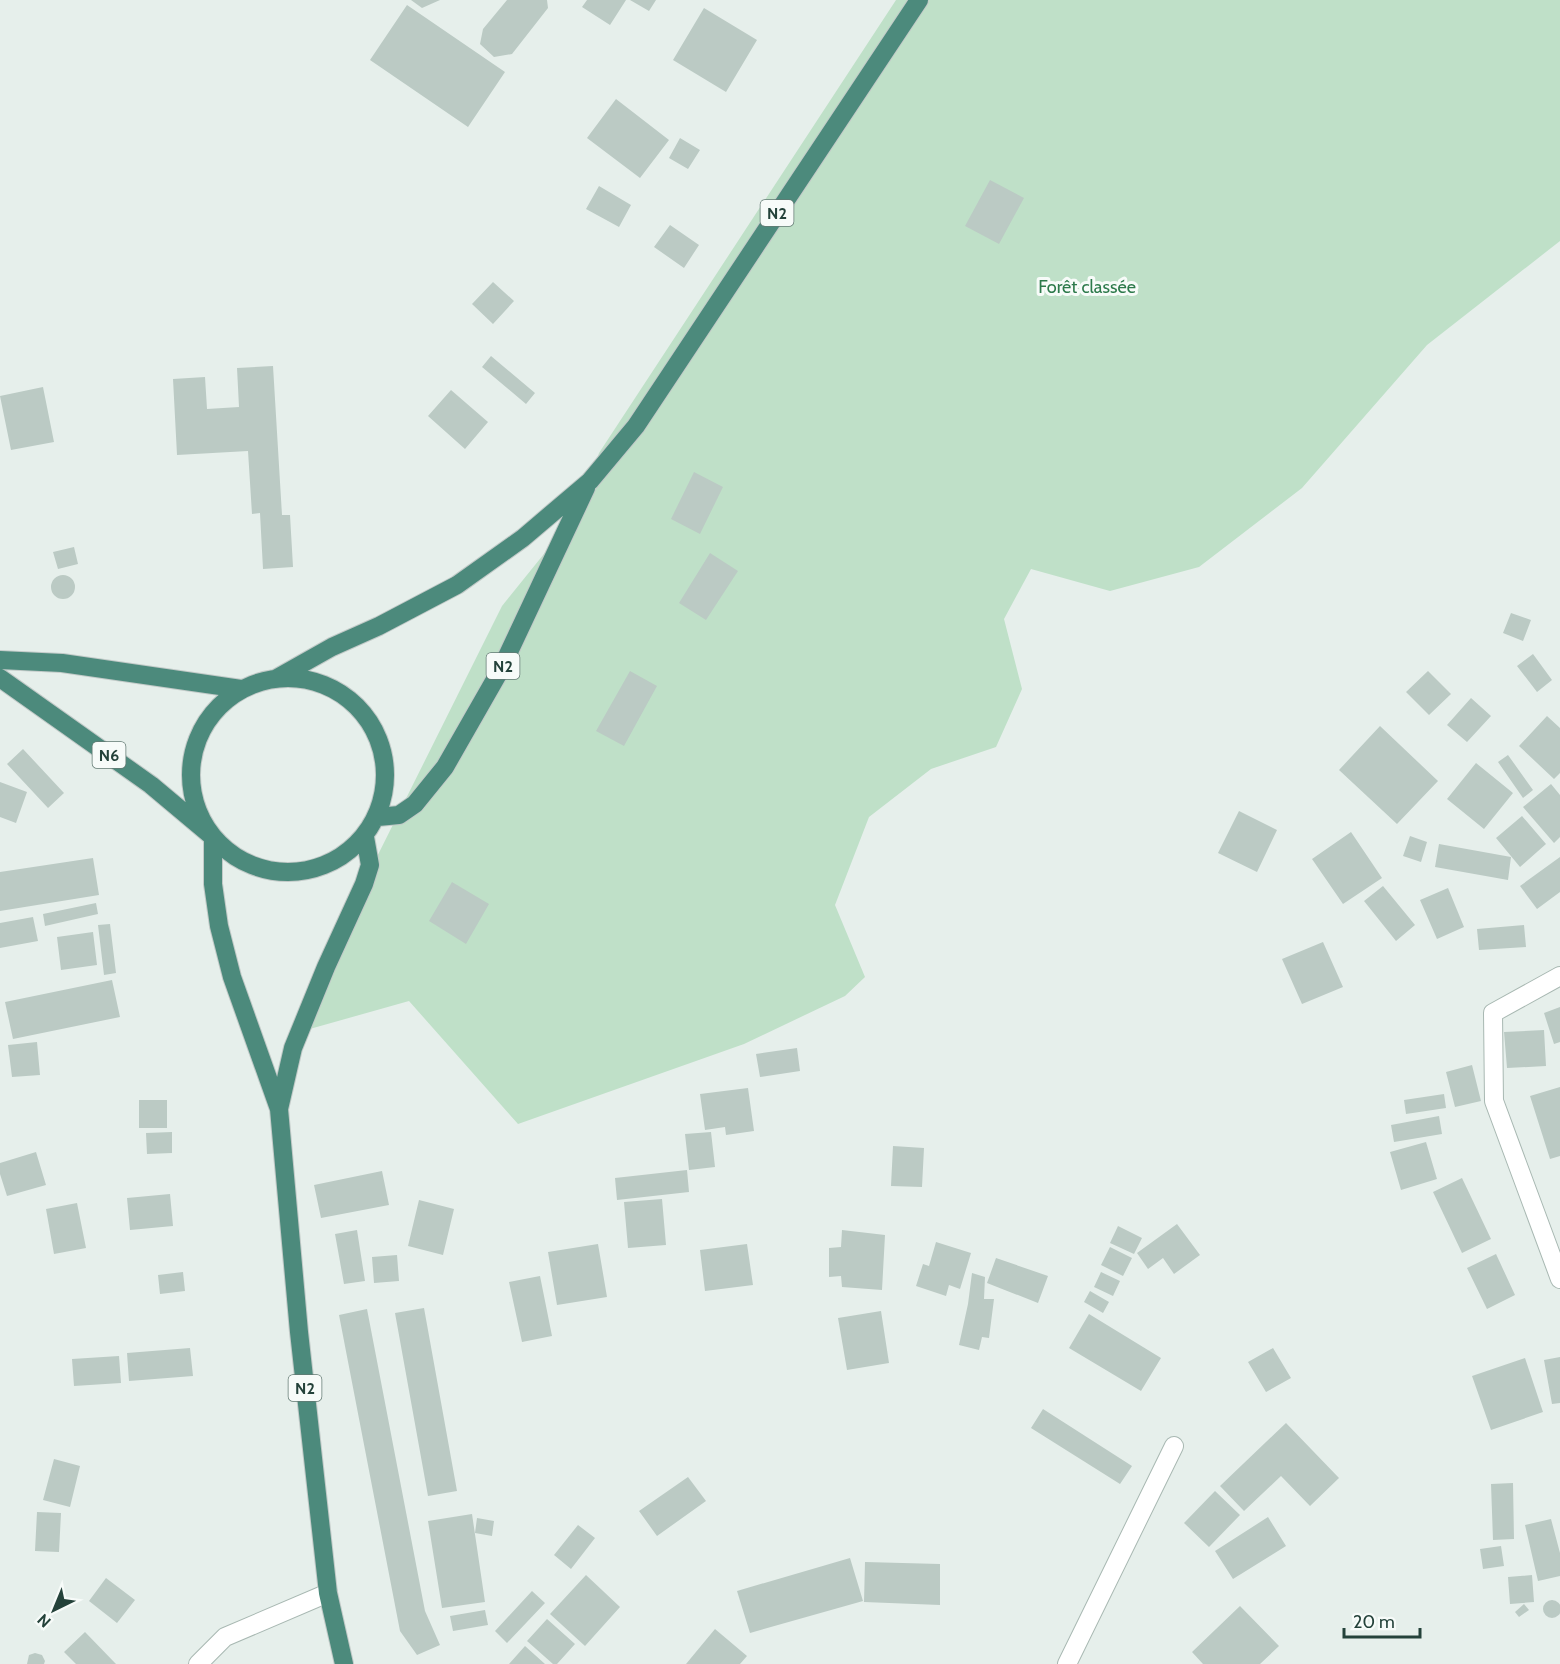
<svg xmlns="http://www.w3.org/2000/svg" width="1560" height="1664" viewBox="0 0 1560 1664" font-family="Cabin,sans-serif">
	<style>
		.green { fill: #bfe0c8 }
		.building { fill: #bbcac4 }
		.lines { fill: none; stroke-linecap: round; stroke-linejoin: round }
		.minor-casing { stroke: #a8b8b2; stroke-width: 20 }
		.trunk-casing { stroke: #c2cac8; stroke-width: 20 }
		.minor { stroke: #fff; stroke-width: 18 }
		.trunk { stroke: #4c8a7c; stroke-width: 18 }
		.labels { text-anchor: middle; stroke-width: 6; stroke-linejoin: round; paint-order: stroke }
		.shield { fill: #f7fbf9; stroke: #637a73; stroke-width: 1.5 }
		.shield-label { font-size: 16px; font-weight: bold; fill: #24423a }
		.park-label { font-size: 18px; fill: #2d7a4b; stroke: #f7fbf9 }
	</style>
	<rect width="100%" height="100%" fill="#e6efeb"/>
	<path class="green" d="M896 0H1560V241L1427 345 1302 488 1199 567 1110 591 1031 569 1004 619 1022 689 996 747 931 769 869 817 835 905 865 977 845 996 744 1044 518 1124 409 1001 292 1034 324 963 502 606 581 508 599 453Z"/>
	<path class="building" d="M411 0H440L422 8Z
		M507 0H547L548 8 512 54 494 57 480 44 483 29Z
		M587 0H626L610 25 582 7Z
		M630 0H656L649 11Z
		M407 5 505 72 468 127 370 60Z
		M704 8 757 40 726 92 673 60Z
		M616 99 669 140 640 178 587 138Z
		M680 138 700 150 688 169 669 158Z
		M990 180 1024 198 999 244 965 226Z
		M599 186 631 205 619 227 586 209Z
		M670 225 699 245 684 268 654 247Z
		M493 282 514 301 493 324 472 304Z
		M491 356 535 393 526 404 482 367Z
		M273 366 282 515H290L293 567 263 569 260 513 252 514 248 451 177 455 173 379 205 377 207 409 239 407 237 368Z
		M43 387 54 442 11 450 0 396Z
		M451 390 488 422 465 449 428 416Z
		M694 472 723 487 700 534 671 519Z
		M74 547 78 564 58 569 53 552Z
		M710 553 738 571 706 620 679 603Z
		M51 587a12 12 0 1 1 24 0a12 12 0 1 1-24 0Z
		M1511 613 1531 620 1523 641 1503 633Z
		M1533 654 1552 680 1537 692 1517 666Z
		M630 671 657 686 624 746 596 731Z
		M1428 671 1451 694 1429 715 1406 692Z
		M1471 698 1491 716 1467 742 1447 725Z
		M1547 716 1560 728V773L1554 779 1519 746Z
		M1380 726 1438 781 1397 824 1339 770Z
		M23 749 64 793 48 808 7 764Z
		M1508 755 1533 790 1523 798 1498 762Z
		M1476 763 1513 793 1484 829 1447 799Z
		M0 782 27 792 16 823 0 817Z
		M1551 784 1560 795V837L1554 843 1523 807Z
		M1239 811 1277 830 1257 872 1218 853Z
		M1522 816 1546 844 1520 867 1496 838Z
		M1351 832 1382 878 1343 904 1312 859Z
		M1410 836 1427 842 1421 862 1403 856Z
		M1439 844 1511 857 1508 880 1435 867Z
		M1560 857V892L1537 909 1520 886Z
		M93 858 99 895 0 911V872Z
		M452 882 489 904 466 944 429 921Z
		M1383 886 1415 925 1396 941 1364 901Z
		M1448 888 1464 927 1437 939 1420 900Z
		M96 903 98 914 45 926 43 914Z
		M33 917 38 941 0 948V923Z
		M110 924 116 973 104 975 98 925Z
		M1524 925 1526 947 1479 950 1477 929Z
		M93 932 97 965 61 970 57 937Z
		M1323 942 1343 987 1302 1004 1282 959Z
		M112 980 120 1017 13 1039 5 1002Z
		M1560 1007V1042L1554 1044 1544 1013Z
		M1544 1030 1546 1066 1507 1068 1504 1032Z
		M37 1042 40 1075 12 1077 8 1045Z
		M797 1048 800 1071 760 1077 756 1054Z
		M1472 1065 1481 1101 1455 1107 1446 1072Z
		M1560 1087V1156L1550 1159 1530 1096Z
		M748 1088 754 1131 726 1135 725 1127 705 1130 700 1094Z
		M1444 1094 1446 1108 1406 1114 1404 1100Z
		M139 1100H167V1128H139Z
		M1439 1116 1442 1134 1394 1142 1391 1125Z
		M172 1132V1153L147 1154 146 1133Z
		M711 1132 715 1167 689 1170 685 1134Z
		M1426 1142 1437 1179 1401 1190 1390 1152Z
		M893 1146 924 1148 922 1187 891 1186Z
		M36 1152 46 1185 7 1196 0 1174V1163Z
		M687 1170 689 1192 617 1200 615 1178Z
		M382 1171 389 1205 321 1218 314 1185Z
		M1462 1178 1491 1239 1462 1253 1433 1192Z
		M170 1194 173 1226 130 1230 127 1198Z
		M662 1199 666 1245 628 1248 624 1202Z
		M419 1200 454 1209 443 1255 408 1246Z
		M77 1203 86 1248 54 1254 46 1209Z
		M1177 1224 1200 1255 1174 1274 1163 1258 1148 1269 1137 1253Z
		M1118 1226 1142 1238 1134 1254 1110 1243Z
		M357 1230 365 1281 344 1284 335 1234Z
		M842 1230 885 1235 882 1290 842 1287 841 1276 829 1277V1248L841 1247Z
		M936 1242 971 1253 960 1289 949 1285 946 1296 916 1286 923 1264 929 1266Z
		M598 1244 607 1297 557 1305 548 1252Z
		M747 1244 753 1285 705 1291 700 1250Z
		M1110 1247 1132 1258 1123 1276 1101 1265Z
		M1496 1254 1515 1295 1487 1309 1467 1268Z
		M397 1255 399 1281 374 1283 372 1257Z
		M996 1258 1048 1276 1038 1303 987 1283Z
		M183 1272 185 1291 160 1294 158 1275Z
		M1101 1272 1120 1281 1113 1296 1094 1287Z
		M972 1273 985 1277 984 1299H994L989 1338 982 1337 979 1350 959 1345 968 1304Z
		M540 1276 552 1336 522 1342 509 1282Z
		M1090 1291 1109 1302 1103 1313 1084 1302Z
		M424 1308 457 1491 428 1496 395 1313Z
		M367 1309 425 1611 440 1645 417 1655 400 1631 339 1315Z
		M881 1311 889 1363 847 1370 838 1318Z
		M1089 1314 1161 1358 1141 1391 1069 1348Z
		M190 1348 193 1376 129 1381 127 1353Z
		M1273 1348 1291 1378 1266 1392 1248 1362Z
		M119 1356 121 1383 74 1386 72 1359Z
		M1560 1357V1403L1552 1404 1544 1360Z
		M1525 1358 1543 1412 1491 1430 1472 1376Z
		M1043 1409 1132 1466 1120 1484 1031 1428Z
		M1286 1423 1339 1478 1310 1506 1281 1476 1244 1511 1220 1486Z
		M54 1459 80 1466 70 1507 43 1500Z
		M688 1477 706 1501 657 1536 639 1511Z
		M1513 1483 1514 1539 1493 1540 1491 1484Z
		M1215 1491 1240 1515 1209 1547 1184 1523Z
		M37 1512 61 1513 59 1552 35 1551Z
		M472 1514 485 1602 442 1608 428 1521Z
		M1268 1517 1286 1546 1233 1579 1215 1551Z
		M477 1518 494 1521 492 1536 475 1533Z
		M1551 1519 1560 1553V1576L1538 1581 1525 1525Z
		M578 1525 595 1538 571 1569 554 1555Z
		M1501 1546 1504 1566 1483 1569 1480 1549Z
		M850 1558 863 1601 750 1633 737 1591Z
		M865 1562 940 1564V1605L864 1602Z
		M586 1575 620 1607 585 1646 550 1614Z
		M1532 1575 1534 1602 1510 1604 1508 1577Z
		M106 1578 135 1600 117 1623 89 1601Z
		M532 1591 545 1603 507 1643 495 1631Z
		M1543 1609a9 9 0 1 1 18 0a9 9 0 1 1-18 0Z
		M1524 1604 1529 1610 1519 1617 1515 1612Z
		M1240 1606 1279 1646 1260 1664H1203L1192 1652Z
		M485 1610 488 1625 453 1631 450 1616Z
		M547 1619 575 1644 557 1664H553L527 1641Z
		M715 1629 747 1656 740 1664H686Z
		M85 1632 116 1664H76L64 1652Z
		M525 1646 545 1664H509Z
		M35 1653 42 1655 45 1661 44 1664H27L29 1655Z"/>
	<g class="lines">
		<g class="minor-casing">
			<path id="minor" d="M1560 976 1493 1013 1494 1101 1560 1279
				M198 1664 225 1637 328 1593
				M1067 1664 1174 1446"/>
		</g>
		<g class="trunk-casing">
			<path id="trunk" d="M0 660 62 663 241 689
				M191 775a97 97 0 1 1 194 0a97 97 0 1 1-194 0Z
				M0 678 151 785 213 837V884L219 926 232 977 279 1109 299 1332 328 1593 344 1664
				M277 678 332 647 379 626 457 585 523 538 590 481 636 426 919 0
				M378 817 399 815 415 804 445 767 501 669 586 488
				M279 1109 293 1048 326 967 364 884 370 865 365 837"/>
		</g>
		<use href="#minor" class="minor"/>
		<use href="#trunk" class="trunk"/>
	</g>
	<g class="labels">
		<g class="shield">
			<rect x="760.5" y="200" width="33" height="26" rx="4.5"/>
			<rect x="486.5" y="653" width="33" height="26" rx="4.5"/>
			<rect x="92.5" y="742" width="33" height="26" rx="4.5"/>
			<rect x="288.5" y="1375" width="33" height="26" rx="4.5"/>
		</g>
		<g class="shield-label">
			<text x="777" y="219">N2</text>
			<text x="503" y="672">N2</text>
			<text x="109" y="761">N6</text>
			<text x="305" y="1394">N2</text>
		</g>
		<g class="park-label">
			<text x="1087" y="293">Forêt classée</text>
		</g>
	</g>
	<g transform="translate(54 1610) rotate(223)" stroke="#f7fbf9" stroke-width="4.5" paint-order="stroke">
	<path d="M0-4.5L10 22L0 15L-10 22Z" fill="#24423a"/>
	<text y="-9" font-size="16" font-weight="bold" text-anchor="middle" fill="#24423a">N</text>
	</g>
	<path d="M1344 1628v9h76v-9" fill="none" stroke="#24423a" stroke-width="3"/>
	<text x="1353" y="1628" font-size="18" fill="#24423a" stroke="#f7fbf9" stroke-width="4.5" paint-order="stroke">20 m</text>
</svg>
